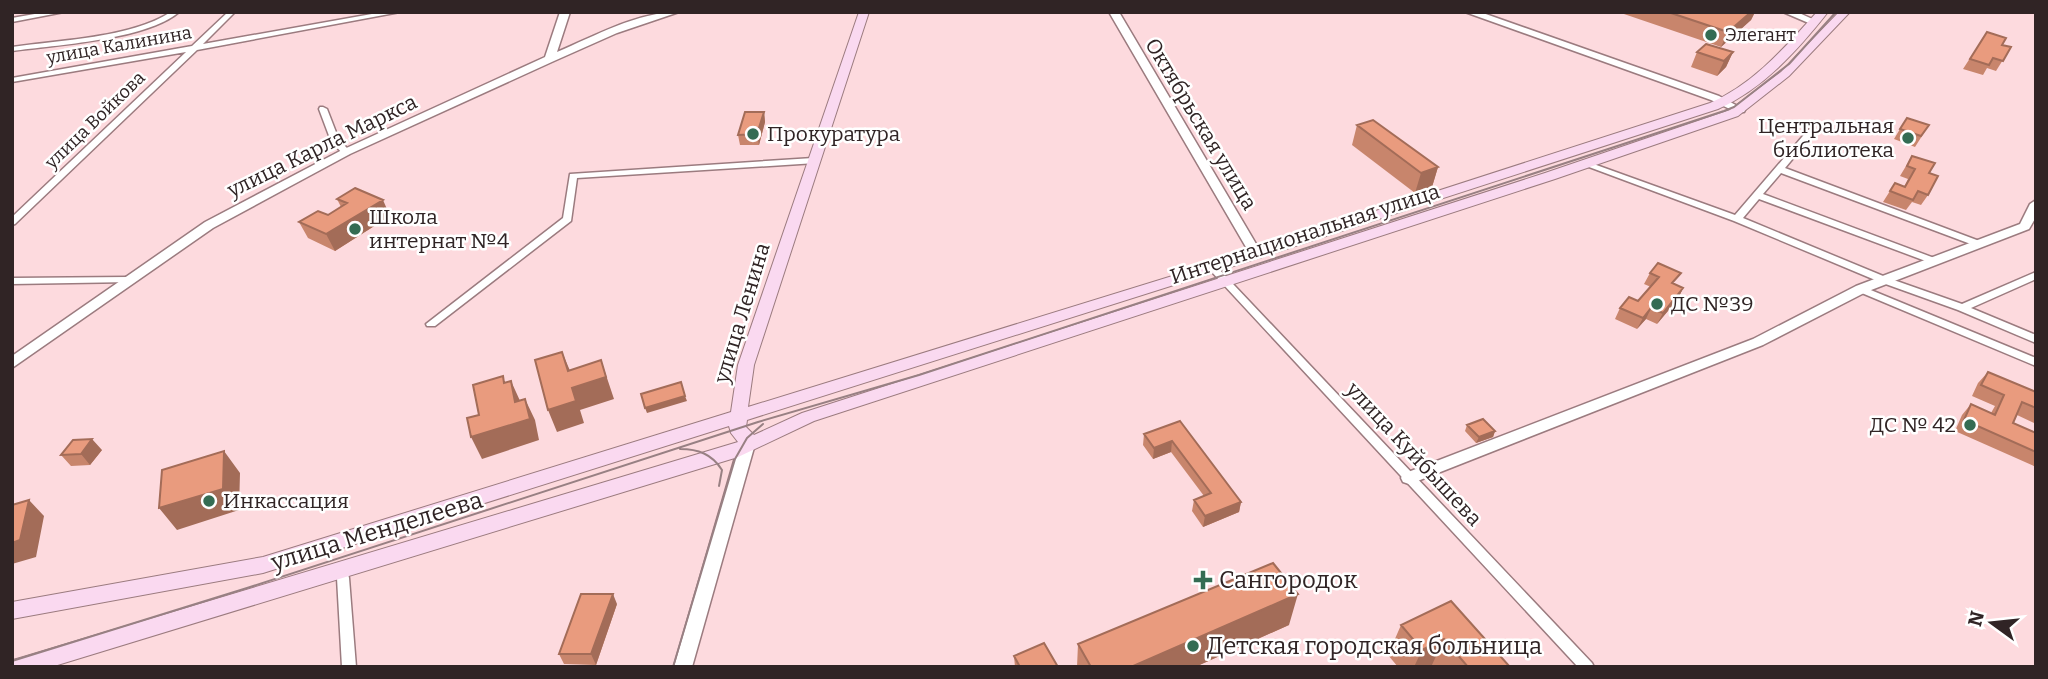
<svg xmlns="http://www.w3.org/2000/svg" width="2048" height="679" viewBox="0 0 2048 679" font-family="Bitter,serif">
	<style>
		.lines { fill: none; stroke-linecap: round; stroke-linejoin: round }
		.minor-casing { stroke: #9b7b7f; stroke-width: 3 }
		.tertiary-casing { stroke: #9b7b7f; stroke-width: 3 }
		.secondary-casing { stroke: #9b7b7f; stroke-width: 2 }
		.minor { fill: #fff; fill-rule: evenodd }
		.tertiary { fill: #fff; fill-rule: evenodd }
		.secondary { fill: #fad9f0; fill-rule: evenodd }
		.tram { stroke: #988083; stroke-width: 2 }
		.wall { fill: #c8856c }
		.shaded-wall { fill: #a36c58 }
		.building { fill: #e99b7e; stroke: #a36c58; stroke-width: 2 }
		.poi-dot { fill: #346c53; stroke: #fff; stroke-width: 2.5 }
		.labels { text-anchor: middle; stroke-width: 5; stroke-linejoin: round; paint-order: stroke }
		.far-poi-label { font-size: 18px; fill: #302425; stroke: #fff; text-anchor: start }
		.far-street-label { font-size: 18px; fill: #302425; stroke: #fff }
		.street-label { font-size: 21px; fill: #302425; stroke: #fff }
		.poi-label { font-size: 21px; fill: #302425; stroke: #fff; text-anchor: start }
		.near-street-label { font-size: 24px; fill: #302425; stroke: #fff }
		.near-poi-label { font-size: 24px; fill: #302425; stroke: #fff; text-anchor: start }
	</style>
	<rect width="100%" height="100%" fill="#fddade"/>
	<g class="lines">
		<g class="minor-casing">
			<path id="minor" d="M46 12H64L12 22V18Z
				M171 12H179C146 40 56 45 12 51V47C59 40 131 38 171 12Z
				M228 12H235L203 44 383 12H400L197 50 15 224 12 225V217L186 52 12 82V78L192 46Z
				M320 107H323L327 109 339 140 349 150V154H343L331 141 319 109Z
				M1811 129 1815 132 1785 168 1982 242 1984 244 1982 246H1976L1781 173 1763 194 1937 259 1939 261 1937 263H1931L1759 199 1743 218 1888 278 1962 304 2036 272V279L1971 308 2036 335V343L1958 310 1880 282 1734 221 1581 164 1582 162H1588L1735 215 1808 130Z
				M813 158 817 161 816 163 577 178 571 221 435 326H427L426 324 563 218 570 174Z
				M1213 265 1216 266 1592 663 1594 667H1578L1210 270 1208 268 1210 266Z
				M128 277 133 280 132 282 12 284V278Z
				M1861 286 2036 358V366L1857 291 1856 289Z
				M343 573 348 574 349 578 356 667H342L337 578 338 574Z"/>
		</g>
		<g class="tertiary-casing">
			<path id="tertiary" d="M560 12H570L557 52C595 36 637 12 679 12L617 33 554 61 350 154 298 182 213 228 12 368V356L205 222 342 150 545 57Z
				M1109 12H1119L1262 254 1261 257 1256 258 1250 254Z
				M1465 12H1480L1719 96 1745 110 1744 112H1736L1711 100Z
				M1783 12H1797L1819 22 1811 24Z
				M2036 200V217L2029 229 1866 292 1763 345 1415 482 1409 484 1403 482 1401 478 1403 474 1753 339 1856 286 2020 224 2030 204Z
				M747 438 752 440 755 444 692 667H674L739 444 742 440Z"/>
		</g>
		<g class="secondary-casing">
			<path id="secondary" d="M859 12H869L754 365 748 407 1208 265 1710 103C1754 84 1785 47 1817 12H1828C1798 50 1763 89 1718 109L1218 271 747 420 746 427 754 435 802 413 1545 173 1730 110 1781 72 1839 12H1850L1789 76 1738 116 1555 179 814 421 738 457 51 667H12L13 660 20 658 738 442 731 433 729 426 263 573 12 619V602L263 557 731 412 738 365Z"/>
		</g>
		<use href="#minor" class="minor"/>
		<use href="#tertiary" class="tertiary"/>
		<use href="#secondary" class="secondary"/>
		<path class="tram" d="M680 449C698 449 712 454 722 470L719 486
			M12 661 247 588 758 422 919 375 1724 111 1734 107 1789 64 1836 12
			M673 667 735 459 747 438 763 424"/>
	</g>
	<path class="wall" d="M1755 12 1751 20 1721 47 1621 13Z
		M1987 32 2002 45 2011 47 1996 71 1987 68 1983 75 1963 69Z
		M1697 52H1733L1726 67 1717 76 1691 67Z
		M764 112 765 122 759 145H740L738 135Z
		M1357 125 1438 167 1432 187 1415 193 1352 145Z
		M1929 125 1915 147 1894 139 1900 129Z
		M1912 156 1929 173 1928 195 1921 205 1912 202 1906 210 1883 202 1895 183 1904 187 1908 179 1900 176Z
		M337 199 390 216 335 251 308 238 299 222 328 215 341 207Z
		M1650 273 1683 288 1678 299 1657 324 1646 319 1637 329 1615 319 1620 308 1638 301 1651 287 1644 284Z
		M1988 372 2036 392V424L2017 415 2013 423 2036 433V467L1955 431 1962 415 1971 404 1991 413 1995 406 1972 396 1978 383Z
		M1180 421 1241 502 1239 512 1203 527 1192 511 1194 500 1204 496 1171 452 1153 459 1143 445 1144 434Z
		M1467 425 1495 431 1493 437 1476 443 1465 431Z
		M102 450 90 465 71 466 61 455Z
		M1451 601 1510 667H1398L1388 655 1401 625Z
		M617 604 596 665 564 664 559 654Z
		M1289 625 1195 667H1077L1078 644Z
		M1014 656 1058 667H1015Z"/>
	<path class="shaded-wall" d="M1751 12H1755L1751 20 1721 47 1728 32Z
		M1733 52 1726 67 1717 76 1724 61Z
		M764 112 765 122 759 145 757 134Z
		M1438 167 1432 187 1415 193 1421 173Z
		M383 200 390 216 335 251 326 234Z
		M1683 288 1678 299 1657 324 1663 313Z
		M1651 308 1646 319 1637 329 1643 318Z
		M562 352 571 373 601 360 614 399 580 410 584 423 557 432 548 410Z
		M511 381 521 403 525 399 535 420 539 440 482 459 471 437Z
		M685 396 687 401 647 413 645 408Z
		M1495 431 1493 437 1476 443 1479 437Z
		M92 439 102 450 90 465 81 454Z
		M1172 441 1171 452 1153 459 1154 448Z
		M224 451 240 473 239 510 177 530 159 508Z
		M29 500 44 516 36 557 12 564V543Z
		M1241 502 1239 512 1203 527 1205 516Z
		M613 594 617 604 596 665 591 654Z
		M1298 594 1289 625 1195 667H1131Z
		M1444 639 1431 667H1414L1422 650Z"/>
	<path class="building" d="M1668 12H1751L1728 32Z
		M1987 32 2006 38 2002 45 2011 47 2003 61 1993 58 1989 65 1970 59Z
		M1706 44 1733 52 1724 61 1697 52Z
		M745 112H764L757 134 738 135Z
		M1907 118 1929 125 1921 136 1900 129Z
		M1373 120 1438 167 1421 173 1357 125Z
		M1912 156 1935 163 1929 173 1938 176 1928 195 1918 191 1913 200 1890 191 1895 183 1905 187 1915 169 1907 166Z
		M355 188 383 200 326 234 299 222 318 211 328 215 347 203 337 199Z
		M1658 263 1681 273 1672 283 1683 288 1663 313 1651 308 1643 318 1620 308 1629 297 1638 301 1659 277 1650 273Z
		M562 352 568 371 601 360 606 377 572 388 576 401 548 410 535 360Z
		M1988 372 2036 392V408L2022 402 2013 423 2036 433V452L1964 420 1971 404 1995 415 2004 395 1981 385Z
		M503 376 504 383 511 381 515 402 525 399 530 419 471 437 467 418 479 415 473 385Z
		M681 382 685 396 645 408 641 394Z
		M1483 419 1495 431 1479 437 1467 425Z
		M1180 421 1241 502 1205 516 1194 500 1211 493 1172 441 1154 448 1144 434Z
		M92 439 81 454 61 455 73 440Z
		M224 451 223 489 159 508 162 470Z
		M29 500 20 540 12 543V505Z
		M1273 563 1298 594 1131 667H1091L1078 644Z
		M581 594H613L591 654H559Z
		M1451 601 1510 667H1468L1444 639 1422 650 1401 625Z
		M1044 643 1058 667H1020L1014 656Z"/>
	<g class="poi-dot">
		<circle cx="1711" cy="35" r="7"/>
		<circle cx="753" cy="134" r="7"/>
		<circle cx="1908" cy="138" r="7"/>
		<circle cx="355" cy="229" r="7"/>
		<circle cx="1657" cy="304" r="7"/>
		<circle cx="1970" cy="425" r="7"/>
		<circle cx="209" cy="501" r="7"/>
		<path d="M1199.5 569.5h7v7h7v7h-7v7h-7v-7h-7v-7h7z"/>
		<circle cx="1193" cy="646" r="7"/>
	</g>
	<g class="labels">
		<g class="far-poi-label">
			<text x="1725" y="41">Элегант</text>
		</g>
		<g class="far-street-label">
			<text transform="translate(119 45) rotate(-10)" y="6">улица Калинина</text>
			<text transform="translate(95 120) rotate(-44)" y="6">улица Войкова</text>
		</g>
		<g class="street-label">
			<text transform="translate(1201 124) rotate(59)" y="7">Октябрьская улица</text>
			<text transform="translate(322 146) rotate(-26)" y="7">улица Карла Маркса</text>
			<text transform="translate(1305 234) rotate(-18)" y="7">Интернациональная улица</text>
			<text transform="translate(742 313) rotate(-73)" y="7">улица Ленина</text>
			<text transform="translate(1414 454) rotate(47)" y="7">улица Куйбышева</text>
		</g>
		<g class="poi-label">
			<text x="1894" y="133" text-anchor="end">Центральная<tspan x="1894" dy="24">библиотека</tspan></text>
			<text x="767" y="141">Прокуратура</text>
			<text x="369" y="224">Школа<tspan x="369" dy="24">интернат №4</tspan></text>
			<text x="1671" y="311">ДС №39</text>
			<text x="1956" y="432" text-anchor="end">ДС № 42</text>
			<text x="223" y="508">Инкассация</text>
		</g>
		<g class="near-street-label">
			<text transform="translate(377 531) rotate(-17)" y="8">улица Менделеева</text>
		</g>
		<g class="near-poi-label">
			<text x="1219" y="588">Сангородок</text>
			<text x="1207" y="654">Детская городская больница</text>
		</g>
	</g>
	<rect width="2048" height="679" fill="none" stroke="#302425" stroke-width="28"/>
	<g transform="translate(1992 623) rotate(285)" stroke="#ffffff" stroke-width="5" paint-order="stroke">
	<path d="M0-5L12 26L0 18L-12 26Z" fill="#302425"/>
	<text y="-10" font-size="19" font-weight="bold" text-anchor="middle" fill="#302425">N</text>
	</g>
</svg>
